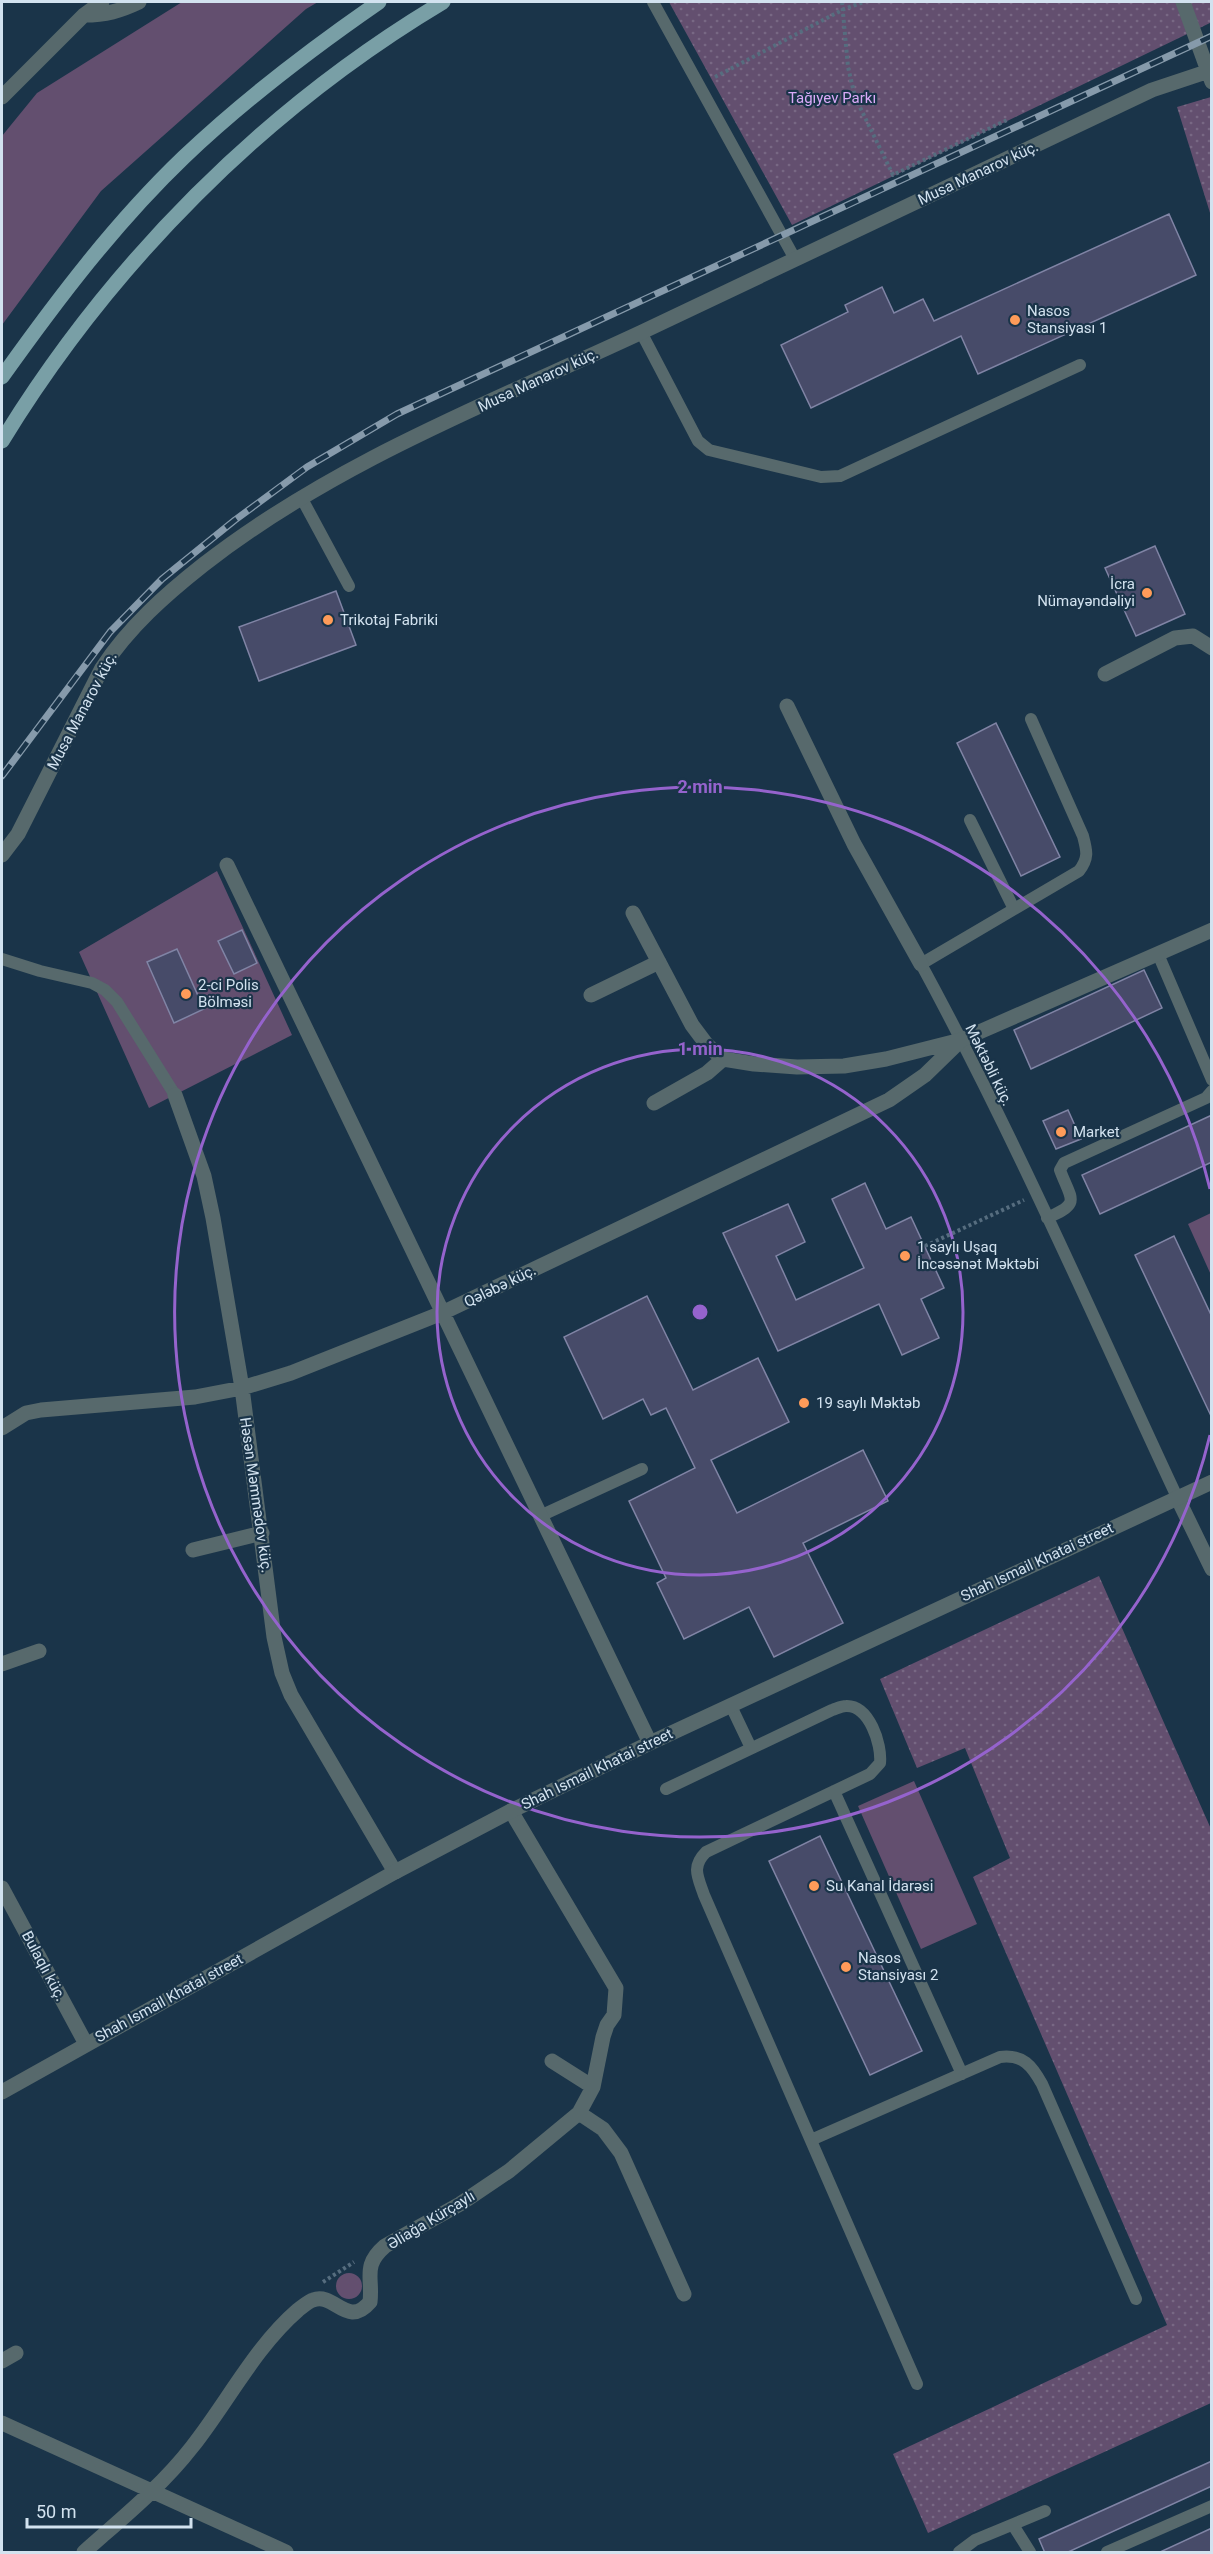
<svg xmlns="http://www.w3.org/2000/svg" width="1213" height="2554" viewBox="0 0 1213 2554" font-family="Roboto,sans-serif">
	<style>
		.green { fill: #634f6f }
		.park { fill: url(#park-dots) }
		.building { fill: #474b69; stroke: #8084a5; stroke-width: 1.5 }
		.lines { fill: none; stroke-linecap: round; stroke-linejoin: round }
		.path { stroke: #566d7f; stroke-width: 4; stroke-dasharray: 3 3; stroke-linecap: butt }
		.service { stroke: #57696c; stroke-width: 12 }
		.minor { stroke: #57696c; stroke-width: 15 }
		.tertiary { stroke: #57696c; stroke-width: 15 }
		.primary { stroke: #799fa6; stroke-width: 15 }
		.rail-casing { stroke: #869aab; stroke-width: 7 }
		.rail { stroke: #1a3449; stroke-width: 4.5; stroke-dasharray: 14; stroke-linecap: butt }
		.ring { fill: none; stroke: #9563cd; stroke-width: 3 }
		.poi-dot { fill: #fe9b59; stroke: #1a3449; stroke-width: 2 }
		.labels { text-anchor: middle; stroke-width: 4.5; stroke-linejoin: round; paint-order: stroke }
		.park-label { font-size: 15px; fill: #daaaf8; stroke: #1a3449 }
		.street-label { font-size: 15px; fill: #d2e2ef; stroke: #1a3449 }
		.poi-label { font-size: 15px; fill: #d2e2ef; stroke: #1a3449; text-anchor: start }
		.centre { fill: #9563cd; stroke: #1a3449; stroke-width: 3 }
		.ring-label { font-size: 18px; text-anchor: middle; font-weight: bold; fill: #9563cd; stroke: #1a3449; stroke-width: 4.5; stroke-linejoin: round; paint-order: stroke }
	</style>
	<defs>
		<pattern id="park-dots" width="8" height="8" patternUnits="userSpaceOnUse" patternTransform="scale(1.5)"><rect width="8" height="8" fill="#634f6f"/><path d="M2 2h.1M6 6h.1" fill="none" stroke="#786884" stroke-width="1.8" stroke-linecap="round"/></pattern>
	</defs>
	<rect width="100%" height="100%" fill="#1a3449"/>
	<path class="green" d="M182 2H318L306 9 101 191 2 325V136L37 93Z
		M217 871 292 1035 149 1108 79 952Z
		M1211 1213V1275L1188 1224Z
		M914 1781 977 1924 921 1949 858 1806Z
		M336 2286a13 13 0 1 1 26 0a13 13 0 1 1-26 0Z"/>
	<path class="park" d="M669 2H1211L1212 22 792 225Z
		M1211 97H1212L1211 216 1177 107Z
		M1099 1576 1211 1829V2403L928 2533 893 2454 1167 2325 973 1877 1010 1858 965 1748 917 1768 880 1679Z"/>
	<path class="building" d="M1169 214 1196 275 978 374 961 336 811 408 781 345 848 312 845 305 882 287 894 313 923 299 934 321Z
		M1155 546 1185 614 1136 636 1105 568Z
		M336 591 356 645 259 681 239 627Z
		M996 723 1060 857 1021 876 957 743Z
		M242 930 257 963 234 974 218 941Z
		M177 949 204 1009 174 1023 147 962Z
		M1144 970 1162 1008 1031 1069 1014 1030Z
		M1068 1110 1081 1139 1056 1149 1043 1121Z
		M1212 1115V1162L1100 1214 1082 1175Z
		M865 1183 886 1229 911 1217 944 1288 921 1299 939 1338 902 1355 879 1304 778 1351 723 1233 788 1204 805 1242 776 1256 796 1300 864 1268 832 1199Z
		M1174 1236 1212 1317V1418L1135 1255Z
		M647 1296 693 1390 758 1358 789 1422 711 1460 737 1513 863 1450 888 1501 803 1543 843 1623 774 1657 749 1607 684 1639 657 1583 666 1578 629 1501 695 1468 666 1408 651 1415 643 1399 603 1419 564 1337Z
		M820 1836 922 2051 870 2075 769 1861Z
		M1212 2461V2486L1066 2553H1045L1039 2539Z
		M1212 2528V2553H1158Z"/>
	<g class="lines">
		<path class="path" d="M842 2 848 67 855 97 893 175 1007 120
			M715 77 844 9 864 2
			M925 1246 1024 1200
			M323 2282 354 2262"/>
		<path class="service" d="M653 2 795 259
			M641 332 698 441 709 450 821 477 840 476 1080 365
			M301 497 349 586
			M1031 719 1083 836C1087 851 1089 858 1079 871L921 964C1015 1137 1094 1319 1177 1497
			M970 820 1014 909
			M1158 954 1212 1080
			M2 959 40 971 92 983 105 990 117 1002 175 1095
			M1047 1218C1082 1203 1071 1200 1060 1170L1064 1163 1206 1098 1212 1091
			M540 1516 642 1469
			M731 1706 751 1748
			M666 1789 832 1710C836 1709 841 1706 846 1706 869 1705 882 1744 880 1763L870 1774 706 1852C691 1867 698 1877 704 1895L917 2384
			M834 1791 962 2074
			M811 2140 1000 2057C1023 2054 1032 2066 1042 2084L1136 2299
			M1013 2525 1030 2552
			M959 2552 975 2540 1045 2511
			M1107 2552 1212 2506"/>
		<path class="minor" d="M1183 2 1212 82
			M84 15C106 15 120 11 139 2
			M2 97 84 15 102 2
			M1105 674 1175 638 1193 636 1212 648
			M787 706 854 844 921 964
			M2 855 18 834 102 668C129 627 165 595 203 565 335 462 492 402 642 332 812 252 982 170 1152 90L1212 70
			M227 865 650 1743
			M633 913 692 1025 707 1045 723 1059 754 1064 797 1067 844 1066 886 1059 961 1040 1212 930
			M591 995 659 962
			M175 1095 204 1176 213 1218 242 1388 274 1637 282 1673 291 1695 395 1872
			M654 1103 707 1073 723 1059
			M2 1428 26 1413 41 1410 195 1397 242 1388 291 1373 442 1313 889 1100 925 1075 961 1040
			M1177 1497 1212 1569
			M193 1550 262 1533
			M2 1664 39 1651
			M2 1888 86 2044
			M552 2061 593 2087
			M579 2113 603 2129 621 2153 684 2294
			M2 2361 16 2353
			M2 2423 286 2552
			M84 2552C121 2519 161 2487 192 2447 227 2403 255 2347 298 2310 302 2307 309 2301 313 2300 335 2292 347 2329 370 2302 373 2277 362 2266 385 2246L460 2204 509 2171 579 2113 593 2087 603 2037 607 2025 614 2015 616 1988 511 1811"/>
		<path class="tertiary" d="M2 2092 395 1872 511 1811 650 1743 1212 1482"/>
		<path class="primary" d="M2 377C57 300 115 223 184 157 244 100 311 49 379 2
			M2 441C111 263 264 109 443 2"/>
		<g class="rail-casing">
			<path id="rail" d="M2 776 110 632 162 579 235 520 307 467 397 414 1212 36"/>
		</g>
		<use href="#rail" class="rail"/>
	</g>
	<g class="ring">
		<circle cx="700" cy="1312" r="263"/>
		<path d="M1210 1435A525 525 0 1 1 1210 1189"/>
	</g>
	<g class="poi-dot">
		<circle cx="1015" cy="320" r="6"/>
		<circle cx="1147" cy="593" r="6"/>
		<circle cx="328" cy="620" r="6"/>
		<circle cx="186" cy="994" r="6"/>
		<circle cx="1061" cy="1132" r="6"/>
		<circle cx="905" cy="1256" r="6"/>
		<circle cx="804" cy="1403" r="6"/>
		<circle cx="814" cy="1886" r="6"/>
		<circle cx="846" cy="1967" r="6"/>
	</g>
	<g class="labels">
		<g class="park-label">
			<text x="832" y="103">Tağıyev Parkı</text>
		</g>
		<g class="street-label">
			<text transform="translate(978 173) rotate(-25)" y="5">Musa Manarov küç.</text>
			<text transform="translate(538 380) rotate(-25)" y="5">Musa Manarov küç.</text>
			<text transform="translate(82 711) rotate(-62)" y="5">Musa Manarov küç.</text>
			<text transform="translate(989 1065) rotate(64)" y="5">Məktəbli küç.</text>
			<text transform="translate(500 1286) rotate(-26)" y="5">Qələbə küç.</text>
			<text transform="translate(256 1495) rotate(82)" y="5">Həsən Məmmədov küç.</text>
			<text transform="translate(1037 1562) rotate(-25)" y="5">Shah Ismail Khatai street</text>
			<text transform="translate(597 1769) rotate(-26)" y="5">Shah Ismail Khatai street</text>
			<text transform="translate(44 1966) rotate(62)" y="5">Bulaqlı küç.</text>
			<text transform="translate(169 1998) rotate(-29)" y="5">Shah Ismail Khatai street</text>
			<text transform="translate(431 2220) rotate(-31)" y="5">Əliağa Kürçaylı</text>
		</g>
		<g class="poi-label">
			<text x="1027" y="316">Nasos<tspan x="1027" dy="17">Stansiyası 1</tspan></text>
			<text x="1135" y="589" text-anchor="end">İcra<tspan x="1135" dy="17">Nümayəndəliyi</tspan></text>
			<text x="340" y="625">Trikotaj Fabriki</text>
			<text x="198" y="990">2-ci Polis<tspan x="198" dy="17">Bölməsi</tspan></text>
			<text x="1073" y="1137">Market</text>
			<text x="917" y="1252">1 saylı Uşaq<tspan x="917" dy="17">İncəsənət Məktəbi</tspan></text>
			<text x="816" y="1408">19 saylı Məktəb</text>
			<text x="826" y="1891">Su Kanal İdarəsi</text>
			<text x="858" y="1963">Nasos<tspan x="858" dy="17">Stansiyası 2</tspan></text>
		</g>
	</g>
	<circle cx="700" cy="1312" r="9" class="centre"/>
	<g class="ring-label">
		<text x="700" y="793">2 min</text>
		<text x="700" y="1055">1 min</text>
	</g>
	<rect width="1213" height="2554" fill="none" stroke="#d2e2ef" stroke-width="6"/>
	<path d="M27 2518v9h164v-9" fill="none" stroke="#d2e2ef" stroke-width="3"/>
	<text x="36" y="2518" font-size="18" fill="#d2e2ef" stroke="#1a3449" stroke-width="4.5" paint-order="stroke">50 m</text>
</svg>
